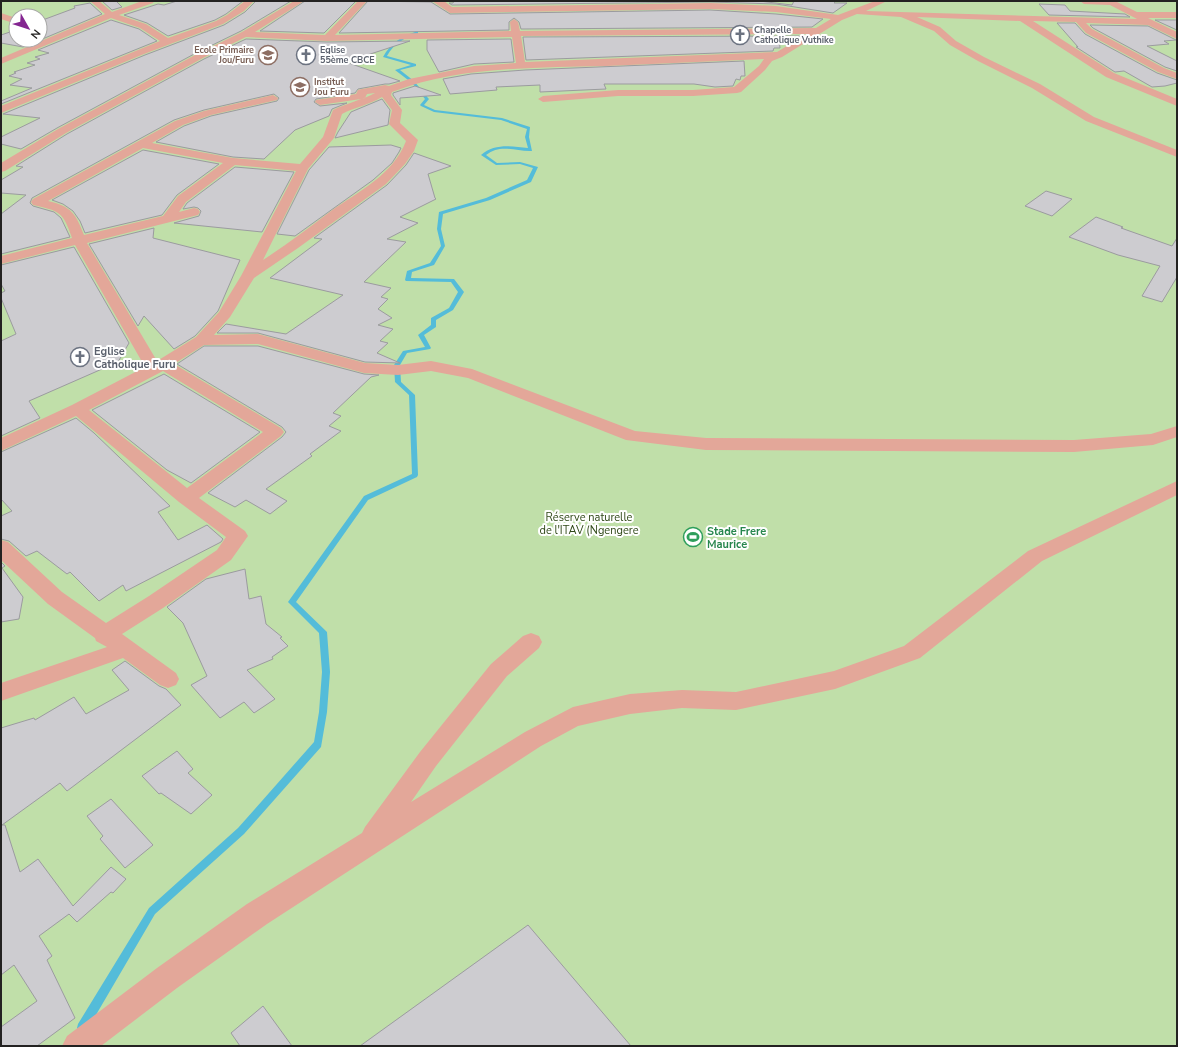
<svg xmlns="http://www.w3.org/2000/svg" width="1178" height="1047" viewBox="0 0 1178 1047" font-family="'Nunito Sans',sans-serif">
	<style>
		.green { fill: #c0dfa9; fill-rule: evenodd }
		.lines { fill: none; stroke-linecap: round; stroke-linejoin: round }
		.stream { fill: #54bcd9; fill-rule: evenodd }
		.building { fill: #cdccd0; stroke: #9b9b9f }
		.street { fill: #e3a799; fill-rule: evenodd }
		.labels { text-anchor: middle; stroke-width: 4; stroke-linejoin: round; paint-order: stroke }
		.far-worship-label { font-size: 9px; font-weight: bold; fill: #5b616d; stroke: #fff; text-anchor: start }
		.far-education-label { font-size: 9px; font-weight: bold; fill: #785e54; stroke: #fff; text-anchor: end }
		.worship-label { font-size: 11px; font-weight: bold; fill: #5b616d; stroke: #fff; text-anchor: start }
		.park-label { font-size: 11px; fill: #2e4716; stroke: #fff }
		.leisure-label { font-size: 11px; font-weight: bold; fill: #27864d; stroke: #fff; text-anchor: start }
	</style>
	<rect width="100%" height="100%" fill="#faf8f4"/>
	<path class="green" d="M1 1H1177V1046H1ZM16 16H40V40H16Z"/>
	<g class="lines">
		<path class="stream" d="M416 23 418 24V34C404 38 394 43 387 56L416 64V66L400 70 414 81 428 98 429 99 424 105 435 110 502 118 530 127 529 137 532 151C516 152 501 143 486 155L497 163 520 162 538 167 531 182 490 200 443 214 441 229 445 246 434 265 412 272 411 278 454 279 464 292 453 310 436 320V327L424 335 431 348 430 349 407 353 400 365 401 382 415 395 418 475 417 477 368 500 296 602 327 632 330 672 327 712 321 747 244 834 155 914 86 1032 82 1033 78 1032 77 1028 78 1024 149 908 238 828 314 742 319 712 322 672 319 633 288 602 364 496 412 474 409 395 395 382 394 365 403 351 425 347 418 335 431 325V318L449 308 458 292 451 282 406 281 405 280 407 271 430 263 441 246 437 229 439 212 486 198 527 180 533 168 520 164 496 165 481 155C494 143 512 146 528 148L525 137 527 129 501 120 434 112 421 106 420 105 425 99 412 83 395 70 411 65 383 57C391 43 400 37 415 32L414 24Z"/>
	</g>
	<path class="building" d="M102 1H116L122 7 112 10Z
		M177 1H243L226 14 215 20 168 36 147 23 124 15 158 4 164 5Z
		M256 1H291L241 31 196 53 57 128 21 149 1 144V137L40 118 3 114 145 55 224 25 245 12Z
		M305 1H356L324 33 260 31Z
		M368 1 431 2 450 14 710 10 776 14 823 19 812 27 521 29 519 22 514 18 509 22V30L339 33Z
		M454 1H759L792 5 794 1H836L834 3H847L833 13 776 4 710 2 452 5 449 3H453Z
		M90 3 102 14 40 40V21L75 8 74 6Z
		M1039 4 1065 5 1070 11 1125 14 1130 17 1049 15Z
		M111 20 139 29 157 41 1 104V101L32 88 10 85 22 79 9 76 16 73 14 72 35 65 27 63 40 59 35 57 49 53 38 50Z
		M1155 20H1177V30Z
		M1057 23H1075L1085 34 1157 73 1177 80V83L1165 86 1152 87 1124 71 1115 72 1076 47H1078Z
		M1090 25 1148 26 1176 40 1164 41 1169 44 1147 46 1177 61V71L1165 67 1093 28Z
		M16 30V40H40L23 47 1 43V35Z
		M800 36 793 41 779 39 780 48H774L773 51 526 60 523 37Z
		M246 39 327 42 410 41 346 62 400 81 389 84H385L358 89 355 93 316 99 314 102 320 106 347 103 332 109 329 116 295 130 264 159 233 157 156 142 184 126 211 116 277 101 279 98 274 94 204 110 174 120 32 198 30 203 33 206 54 212 61 218 70 237 1 254V214L26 195 1 193V180L23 167 16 166 67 134 204 59Z
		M511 39 514 62 474 64 439 72 427 50V40Z
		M744 61 745 76H741L740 80 736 79 733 86 715 87 694 84H604L606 89 540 92V85L496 87 497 90 450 94 443 79 471 74 525 70Z
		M415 86 441 95 400 98V105L393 95V93Z
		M382 99 390 110 388 125 335 138 338 132 351 112Z
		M391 145 401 148 399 152 392 163 373 180 295 236 277 234 309 170 329 147Z
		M143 150 219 164 177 195 162 215 85 233 80 221 73 211 63 204 52 200Z
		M414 153 451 166 428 174 435 198 436 199 400 217 418 223 387 239 406 242 364 282 391 288 381 297 388 299 378 309 392 318 378 325 393 329 380 341 388 343 377 353 400 363 365 362 258 333H217L226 324 286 334 343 295 270 278 322 239 314 238 387 185 406 165Z
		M235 167 294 172 262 232 174 223 199 216 201 211 198 208 194 207 183 209 187 203Z
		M1046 191 1072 199 1052 216 1025 206Z
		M1096 217 1123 227 1121 228 1172 246 1177 238V277L1162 302 1142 296 1160 266 1118 255 1069 237Z
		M154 228 153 238 240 260 218 311 195 336 174 349 144 316 138 326 89 244Z
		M74 247 129 343 118 362 29 401 40 418 1 436V341L16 334 1 298V293L5 291 1 284V265Z
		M204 346H258L364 374 379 375 371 377 333 413 341 416 329 426 341 431 310 454 312 456 266 489 287 501 270 514 246 500 235 507 208 493 282 437 286 432 282 427 177 364Z
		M164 374 260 432 191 483 167 470 92 410Z
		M76 418 94 433 170 506 158 512 178 540 207 525 223 539 221 542 126 591 123 585 99 601 70 572 67 574 37 551 26 556 9 541 1 539V516L12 511 1 499V452Z
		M1 562 5 566 2 568 23 597 19 619 1 622Z
		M245 569 249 599 261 596 266 624 282 637 280 638 288 646 272 657 273 659 247 670 275 699 254 713 244 702 220 718 191 685 207 676 183 623 167 607 206 579Z
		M125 661 159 686 166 689 181 705 67 791 60 783 2 825H5L20 872 38 859 73 906 111 867 126 879 113 893 111 892 77 922 69 914 39 936 52 956 47 960 75 1018 37 1046H1V1027L37 1001 14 965 1 975V728L34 718 35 720 74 697 86 714 129 690 112 670Z
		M177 751 193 769 188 773 212 795 191 814 161 793 159 794 142 776Z
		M111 799 153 845 125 868 100 839 103 836 87 816Z
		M528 925 631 1046H360Z
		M263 1006 292 1046H240L231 1033Z"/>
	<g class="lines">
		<path class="street" d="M90 1H99L112 12 142 1H154L153 3 119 15 146 24 168 38 216 21 227 15 245 1H254L244 11 223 24 144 54 1 113V106L160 41 140 28 111 18 1 64V58L105 14Z
			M294 1H304L255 32 325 35 358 1H367L335 35 511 31 510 22 514 19 518 22 520 31 816 28 831 19 776 12 710 9 450 13 432 1H444L452 7 710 3 776 6 838 15 875 1H887L866 11 1137 19 1110 5 1084 4 1080 1H1115L1137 12H1177V18H1148L1177 32V39L1148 25 1086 23 1092 29 1164 68 1177 73V79L1158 72 1086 33 1076 22 1033 21 1114 73 1177 99V106L1106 77 1020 21 917 17 940 27 956 41 984 57 1040 84 1094 117 1177 150V157L1086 121 1032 88 978 61 950 45 934 31 901 17 857 14 842 20 782 57 772 61 765 70 741 92 737 93 693 96H618L543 102 538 99 543 96 618 90H693L734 87 759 66 764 59C712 61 659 64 606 66 535 68 460 66 392 92L391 95 402 110 400 123 418 140 414 151 405 164 386 184 298 248 254 278 230 317 214 335 258 334 365 363 398 365 431 361 472 369 635 431 706 438 1074 440 1151 434 1177 426V437L1153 445 1074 452 706 450 626 440 468 378 431 371 398 375 364 373 258 344 204 345 174 364 281 428 284 432 281 436 199 498 245 531 248 536 231 560 163 608 122 634 176 673 179 679 176 685 168 688 160 685 123 658 1 701V683L107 647 96 641 95 638 48 604 2 561 1 540 8 542 62 592 106 623 149 596 217 550 226 537 179 502 76 416 1 451V438L72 405 145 367 75 245 1 264V256L72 238C63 211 59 211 33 205L31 202 33 199 175 121 204 111 273 95 278 98 277 100 211 115 183 125 152 143 233 158 300 164 323 137 333 110C347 103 362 100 375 93L367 94 365 98 361 99 320 105 315 102 316 100 356 94 358 90 362 89 385 85 389 86 409 79 474 66 516 63 512 37 327 41 246 37 203 58 66 133 5 171 1 172V163L58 129 197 54 242 32ZM807 34 777 52 525 62 521 36ZM382 97 392 110 389 124 406 141C393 175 359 191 331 211 309 228 286 245 263 260L308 169 334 138 342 114C355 107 369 105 382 97ZM143 148 223 163 178 196 163 216 84 235C76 214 71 206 48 201ZM235 165 296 171 241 276 219 312 196 337 157 361 87 243 198 215 200 212 198 209 194 208 179 212 186 202ZM163 371 263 432 187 488 89 410Z
			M1 13 16 18V24L1 19Z
			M1177 481V495L1042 561 920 658 835 689 736 710 682 708 630 714 578 726 541 746 267 924 177 988 101 1046H62L67 1036 157 968 247 904 362 833 365 827 420 752 491 664 523 636 531 633 539 636 542 642 539 648 507 676 436 766 411 802 525 732 573 707 630 694 682 690 736 692 834 671 904 646 1028 551Z"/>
	</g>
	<defs>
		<g id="church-ring" transform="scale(1)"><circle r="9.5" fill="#fff" stroke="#6b7280" stroke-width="1.5"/><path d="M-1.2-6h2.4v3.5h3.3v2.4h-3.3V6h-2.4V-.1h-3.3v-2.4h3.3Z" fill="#6b7280"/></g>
		<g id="school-ring" transform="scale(1)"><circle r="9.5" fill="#fff" stroke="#8d6e63" stroke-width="1.5"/><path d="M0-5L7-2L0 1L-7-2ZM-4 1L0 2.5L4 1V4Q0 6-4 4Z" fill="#8d6e63"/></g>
		<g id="stadium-ring" transform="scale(1)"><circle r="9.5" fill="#fff" stroke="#2e9e5b" stroke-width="1.5"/><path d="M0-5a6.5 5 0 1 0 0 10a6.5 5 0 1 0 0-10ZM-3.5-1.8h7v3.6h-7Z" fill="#2e9e5b"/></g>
	</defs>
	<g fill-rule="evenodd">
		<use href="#church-ring" x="740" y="35"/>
		<use href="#school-ring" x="268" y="55"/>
		<use href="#church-ring" x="306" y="55"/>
		<use href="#school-ring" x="300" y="87"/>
		<use href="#church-ring" x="80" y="357"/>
		<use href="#stadium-ring" x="693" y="537"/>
	</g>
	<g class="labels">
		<g class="far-worship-label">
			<text x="754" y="33">Chapelle<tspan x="754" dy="10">Catholique Vuthike</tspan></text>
			<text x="320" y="53">Eglise<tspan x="320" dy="10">55ème CBCE</tspan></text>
		</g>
		<g class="far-education-label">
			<text x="254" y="53">Ecole Primaire<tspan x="254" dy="10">Jou/Furu</tspan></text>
			<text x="314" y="85" text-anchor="start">Institut<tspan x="314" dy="10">Jou Furu</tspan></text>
		</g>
		<g class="worship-label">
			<text x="94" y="355">Eglise<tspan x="94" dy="13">Catholique Furu</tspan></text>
		</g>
		<g class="park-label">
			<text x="589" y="521">Réserve naturelle<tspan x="589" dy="13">de l'ITAV (Ngengere</tspan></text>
		</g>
		<g class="leisure-label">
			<text x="707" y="535">Stade Frere<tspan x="707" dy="13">Maurice</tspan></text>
		</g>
	</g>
	<rect width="1178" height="1047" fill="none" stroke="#232221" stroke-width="4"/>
	<g transform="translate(28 28) rotate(129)"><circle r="19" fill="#ffffff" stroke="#a7a7a6"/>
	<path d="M0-3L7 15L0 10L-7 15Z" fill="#842691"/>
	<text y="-6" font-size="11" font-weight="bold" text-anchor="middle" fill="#232221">N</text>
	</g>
</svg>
